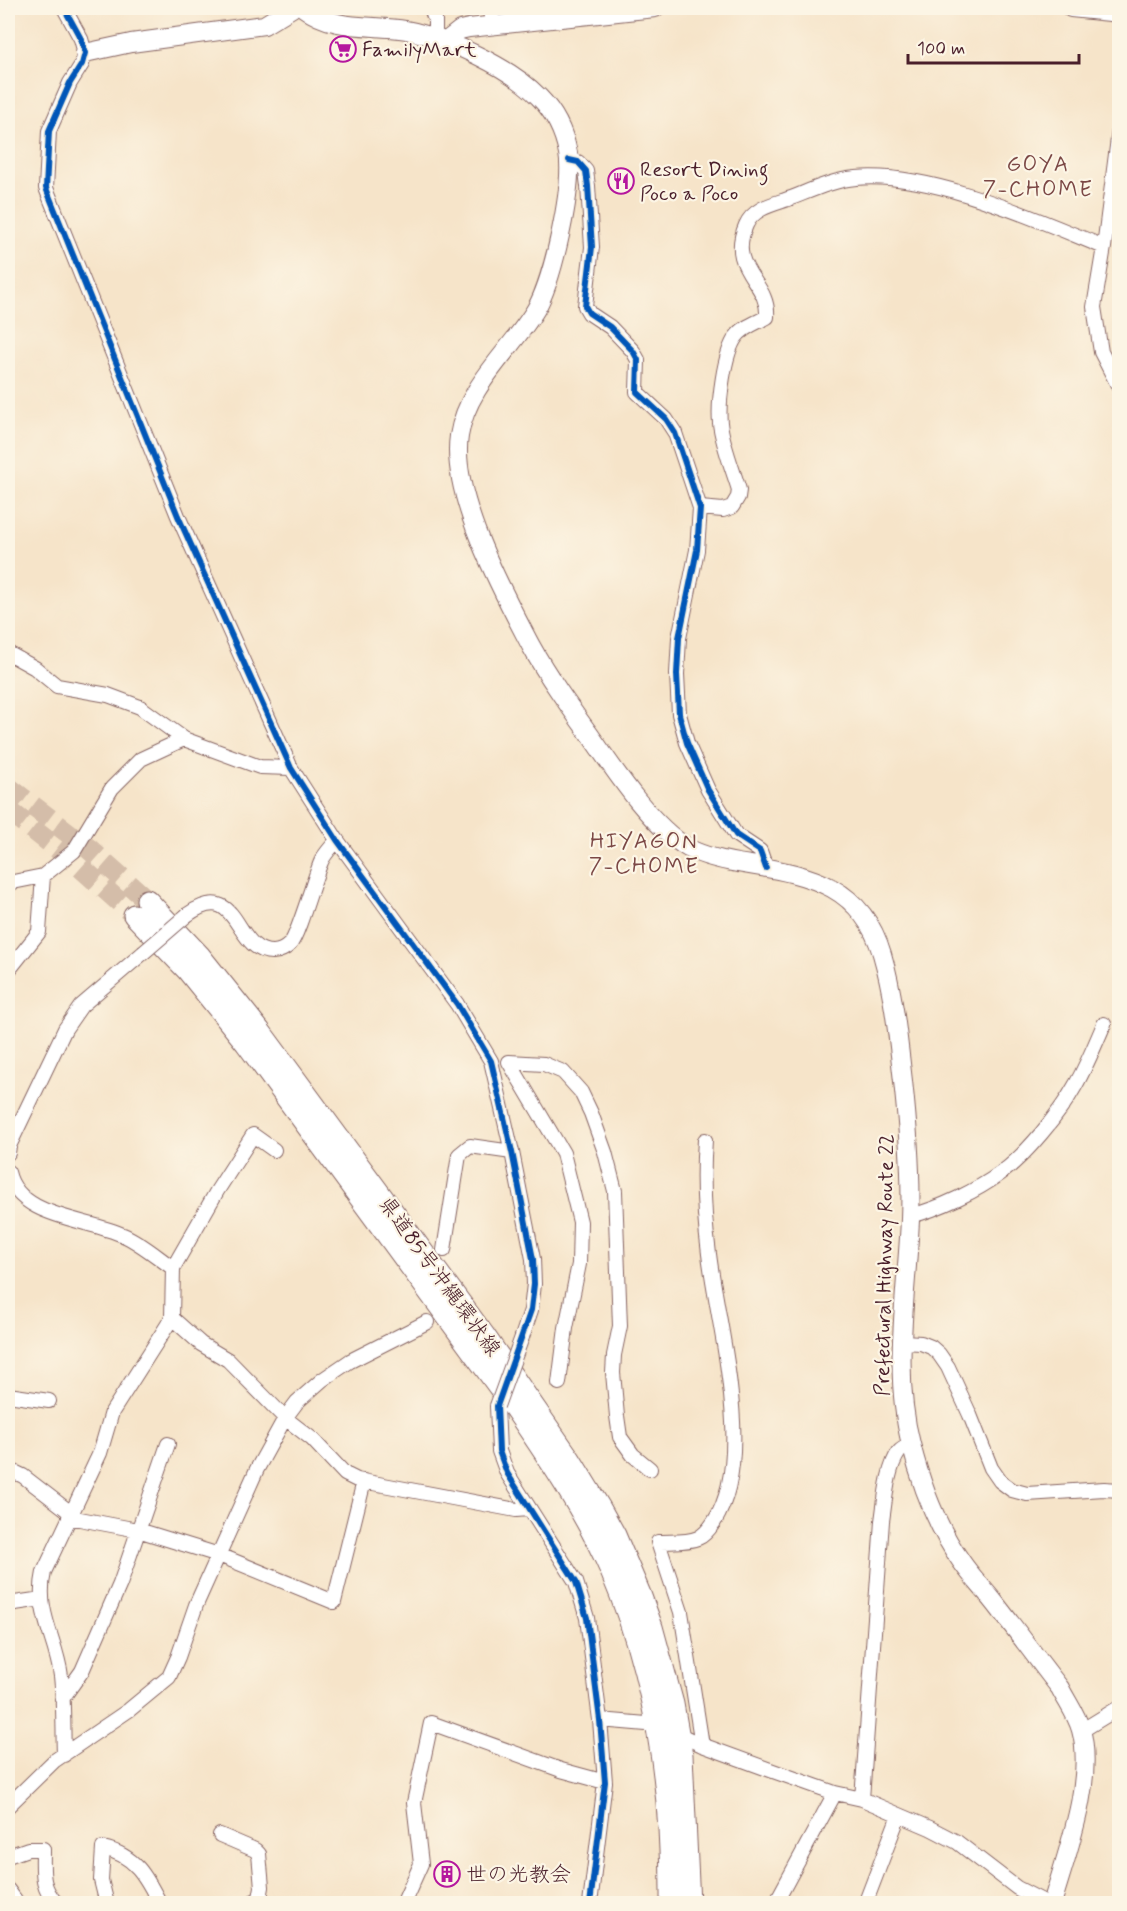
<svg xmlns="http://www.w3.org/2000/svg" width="1127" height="1911" viewBox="0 0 1127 1911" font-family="Mynerve,'Klee One',sans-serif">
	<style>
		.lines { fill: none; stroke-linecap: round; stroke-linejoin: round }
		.primary-tunnel { stroke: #d4bda9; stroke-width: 21; stroke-dasharray: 21 10; stroke-linecap: butt }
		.street-casing { stroke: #866462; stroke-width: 16 }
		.secondary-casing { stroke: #866462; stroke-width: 20 }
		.primary-casing { stroke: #866462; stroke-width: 23 }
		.street { stroke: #fff; stroke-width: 14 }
		.secondary { stroke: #fff; stroke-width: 18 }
		.primary { stroke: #fff; stroke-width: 21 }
		.street-bridge-casing { stroke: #866462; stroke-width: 16; stroke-linecap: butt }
		.street-bridge { stroke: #fff; stroke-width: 14 }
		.cycleway-casing { stroke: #fcf5e5; stroke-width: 10 }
		.cycleway { stroke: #0057b8; stroke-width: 6 }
		.labels { text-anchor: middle; stroke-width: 4.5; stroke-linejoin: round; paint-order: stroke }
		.poi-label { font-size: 21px; fill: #4a1f2b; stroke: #fcf5e5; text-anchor: start }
		.street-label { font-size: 21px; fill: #4a1f2b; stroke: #fcf5e5 }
		.neighbourhood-label { font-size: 22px; letter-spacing: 1.5px; fill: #7b4745; stroke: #fcf5e5 }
	</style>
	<rect width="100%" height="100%" fill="#fcf5e5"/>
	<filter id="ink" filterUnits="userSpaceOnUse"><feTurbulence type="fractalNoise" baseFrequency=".0167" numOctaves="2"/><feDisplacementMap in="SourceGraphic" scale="12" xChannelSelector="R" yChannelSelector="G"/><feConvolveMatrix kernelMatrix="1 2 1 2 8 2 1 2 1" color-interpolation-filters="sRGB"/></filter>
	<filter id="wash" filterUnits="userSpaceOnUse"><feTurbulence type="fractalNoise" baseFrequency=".008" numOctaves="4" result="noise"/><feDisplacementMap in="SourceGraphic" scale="24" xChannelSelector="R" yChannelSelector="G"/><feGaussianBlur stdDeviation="1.35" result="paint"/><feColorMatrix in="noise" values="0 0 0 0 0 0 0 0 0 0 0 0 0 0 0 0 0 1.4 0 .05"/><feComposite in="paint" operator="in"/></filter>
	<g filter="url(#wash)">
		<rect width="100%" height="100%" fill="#f6e4c9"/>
	</g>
	<g filter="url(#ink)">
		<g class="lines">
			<path class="primary-tunnel" d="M8 787 88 848 147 900
				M8 810 77 864 134 915"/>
			<g class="street-casing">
				<path id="street" d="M64 8 81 39 85 53 82 64 70 83 49 131 46 188 178 516 291 768 337 840 457 1004 491 1061 512 1152 533 1259 534 1284 531 1310 522 1337
					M431 8 435 20V38
					M488 8 495 25
					M1120 123 1104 247 1094 307 1101 352 1120 389
					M569 160 578 162 586 171 588 186 592 247 585 306 589 313 610 327 633 351 638 360 637 392 666 419 675 433 700 508 697 550 679 638 677 674 679 714 687 743 708 790 736 835 760 851 766 868
					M700 508 723 510 732 507 738 497 739 490C733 470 722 443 720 423 718 403 724 353 736 337 743 327 756 323 767 317 770 281 726 270 746 225 754 207 775 204 791 198 812 190 833 180 856 178 930 171 1035 219 1104 247
					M8 653 35 668 57 686 108 695 140 707 184 739
					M8 883 43 876 74 851 112 788 141 759 184 739 260 767 291 768
					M187 915C241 877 232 952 273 952 279 952 286 948 290 944 298 936 314 878 321 862 324 854 332 847 337 840
					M8 971 39 932 43 876
					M8 1153 9 1146 65 1029 81 1006 143 953
					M8 1172C18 1218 86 1218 123 1235 140 1242 157 1257 173 1268
					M910 1216C939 1209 978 1190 1001 1173 1026 1155 1060 1113 1075 1086 1086 1067 1095 1045 1104 1024
					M444 1250 459 1155 470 1146 512 1152
					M172 1318 201 1344 228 1360 285 1418 312 1439 345 1474 357 1480 516 1510 529 1509
					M903 1342 921 1343 931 1347 939 1354 948 1367 970 1415 991 1468 1000 1481 1012 1490 1027 1494 1104 1489 1120 1490
					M559 1383 566 1328 579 1264 580 1222 563 1153 509 1062 544 1064 563 1072 581 1092 591 1113 605 1152 615 1191 620 1326 614 1355 613 1373 617 1416 620 1437 633 1455 650 1469
					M8 1395 49 1401
					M497 1406 499 1451 507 1473 576 1582 587 1618 600 1720 605 1782 590 1904
					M8 1469 23 1476 71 1513
					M69 1517 138 1530 219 1555 334 1602 364 1481
					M8 1604 42 1599
					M62 1699 82 1671 120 1584 168 1444
					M600 1720 658 1725 702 1745 773 1771 835 1793 862 1799 930 1828 957 1842 1017 1888 1048 1904
					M1081 1731 1120 1707
					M702 1745 681 1612 658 1542C670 1541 687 1543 698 1538 705 1535 710 1528 714 1522 756 1457 718 1328 709 1254 704 1216 702 1178 705 1140
					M64 1755C63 1729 64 1702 61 1676 56 1638 35 1612 44 1572L100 1453 112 1412 172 1318 173 1268 217 1191 253 1135 274 1150
					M862 1799 882 1521C885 1502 887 1468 899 1452 902 1448 906 1447 911 1445
					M8 1806 54 1761 129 1710 169 1677 178 1657 196 1605 257 1469 285 1418 297 1402 322 1380 350 1361 427 1322
					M220 1835 255 1850 259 1854 262 1887 260 1898 249 1904
					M8 1856 28 1849H43C43 1872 40 1886 57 1904
					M8 1890 18 1904
					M107 1904 101 1880 103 1848C135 1855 146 1876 160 1904
					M403 1904 421 1864 414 1803 431 1723 561 1770 605 1782
					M775 1904 835 1793
					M865 1904 899 1815"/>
			</g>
			<g class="secondary-casing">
				<path id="secondary" d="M304 8C334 31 371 24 406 30 447 38 510 67 539 97 554 112 564 132 568 153 574 186 553 280 536 309 511 351 467 385 459 436 450 495 503 593 531 646 548 677 569 706 590 735 615 771 651 826 688 848 707 858 729 862 750 865 812 875 862 887 882 954 894 995 898 1038 903 1081 908 1127 912 1173 910 1219 907 1293 892 1372 911 1444 921 1484 937 1527 961 1561 971 1576 984 1589 995 1603 1017 1631 1038 1660 1060 1688 1067 1702 1077 1715 1081 1730 1095 1780 1066 1855 1052 1904
					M1071 8 1120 13
					M446 41 460 30 469 28 655 8
					M85 53 131 43 264 25 292 8"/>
			</g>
			<g class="primary-casing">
				<path id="primary" d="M147 900 200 956 260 1031 484 1335 570 1459 600 1508 615 1535 640 1594 652 1627 673 1704 682 1755 689 1904
					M134 915 187 970 246 1043 515 1409C550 1460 585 1512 610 1569 655 1674 672 1790 671 1904"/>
			</g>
			<use href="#street" class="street"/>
			<use href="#secondary" class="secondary"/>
			<use href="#primary" class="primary"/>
			<g class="street-bridge-casing">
				<path id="street-bridge" d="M143 953 187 915
					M497 1406 522 1337"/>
			</g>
			<use href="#street-bridge" class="street-bridge"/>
			<g class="cycleway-casing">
				<path id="cycleway" d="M64 8 81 39 85 53 82 64 70 83 49 131 46 188 178 516 291 768 337 840 457 1004 491 1061 512 1152 533 1259 534 1284 531 1310 497 1406 499 1451 507 1473 576 1582 587 1618 600 1720 605 1782 590 1904
					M569 160 578 162 586 171 588 186 592 247 585 306 589 313 610 327 633 351 638 360 637 392 666 419 675 433 700 508 697 550 679 638 677 674 679 714 687 743 708 790 736 835 760 851 766 868"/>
			</g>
			<use href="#cycleway" class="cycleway"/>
		</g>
	</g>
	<defs>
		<g id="supermarket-ring" transform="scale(1.35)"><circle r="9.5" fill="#fcf5e5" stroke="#b5179e" stroke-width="1.5"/><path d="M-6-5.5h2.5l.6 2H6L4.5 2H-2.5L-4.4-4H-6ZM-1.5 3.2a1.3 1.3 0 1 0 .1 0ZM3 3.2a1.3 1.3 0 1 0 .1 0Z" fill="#b5179e"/></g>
		<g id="restaurant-ring" transform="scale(1.35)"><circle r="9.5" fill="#fcf5e5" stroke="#b5179e" stroke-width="1.5"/><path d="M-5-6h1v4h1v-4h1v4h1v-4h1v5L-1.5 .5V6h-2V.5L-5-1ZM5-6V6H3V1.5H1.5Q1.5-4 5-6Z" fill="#b5179e"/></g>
		<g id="building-ring" transform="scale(1.35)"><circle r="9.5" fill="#fcf5e5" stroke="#b5179e" stroke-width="1.5"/><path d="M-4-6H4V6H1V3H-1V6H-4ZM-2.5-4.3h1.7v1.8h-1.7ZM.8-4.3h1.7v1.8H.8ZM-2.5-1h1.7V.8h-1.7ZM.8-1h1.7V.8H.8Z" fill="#b5179e"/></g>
	</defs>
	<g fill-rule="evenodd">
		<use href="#supermarket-ring" x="343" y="49"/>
		<use href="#restaurant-ring" x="621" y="181"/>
		<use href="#building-ring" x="447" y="1874"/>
	</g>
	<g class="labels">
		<g class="poi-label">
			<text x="362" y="56">FamilyMart</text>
			<text x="640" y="176">Resort Dining<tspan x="640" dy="24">Poco a Poco</tspan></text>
			<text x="466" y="1881">世の光教会</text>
		</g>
		<g class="street-label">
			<text transform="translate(884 1265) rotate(-89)" y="7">Prefectural Highway Route 22</text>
			<text transform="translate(440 1276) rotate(54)" y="7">県道85号沖縄環状線</text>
		</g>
		<g class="neighbourhood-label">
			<text x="1038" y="171">GOYA<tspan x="1038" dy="25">7-CHOME</tspan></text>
			<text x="644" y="848">HIYAGON<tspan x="644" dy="25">7-CHOME</tspan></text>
		</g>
	</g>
	<rect width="1127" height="1911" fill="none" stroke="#fcf5e5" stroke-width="30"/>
	<path d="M908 54v9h171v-9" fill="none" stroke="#4a1f2b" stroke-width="3"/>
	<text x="917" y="54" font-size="18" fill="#4a1f2b" stroke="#fcf5e5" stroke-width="4.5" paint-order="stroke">100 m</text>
</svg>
